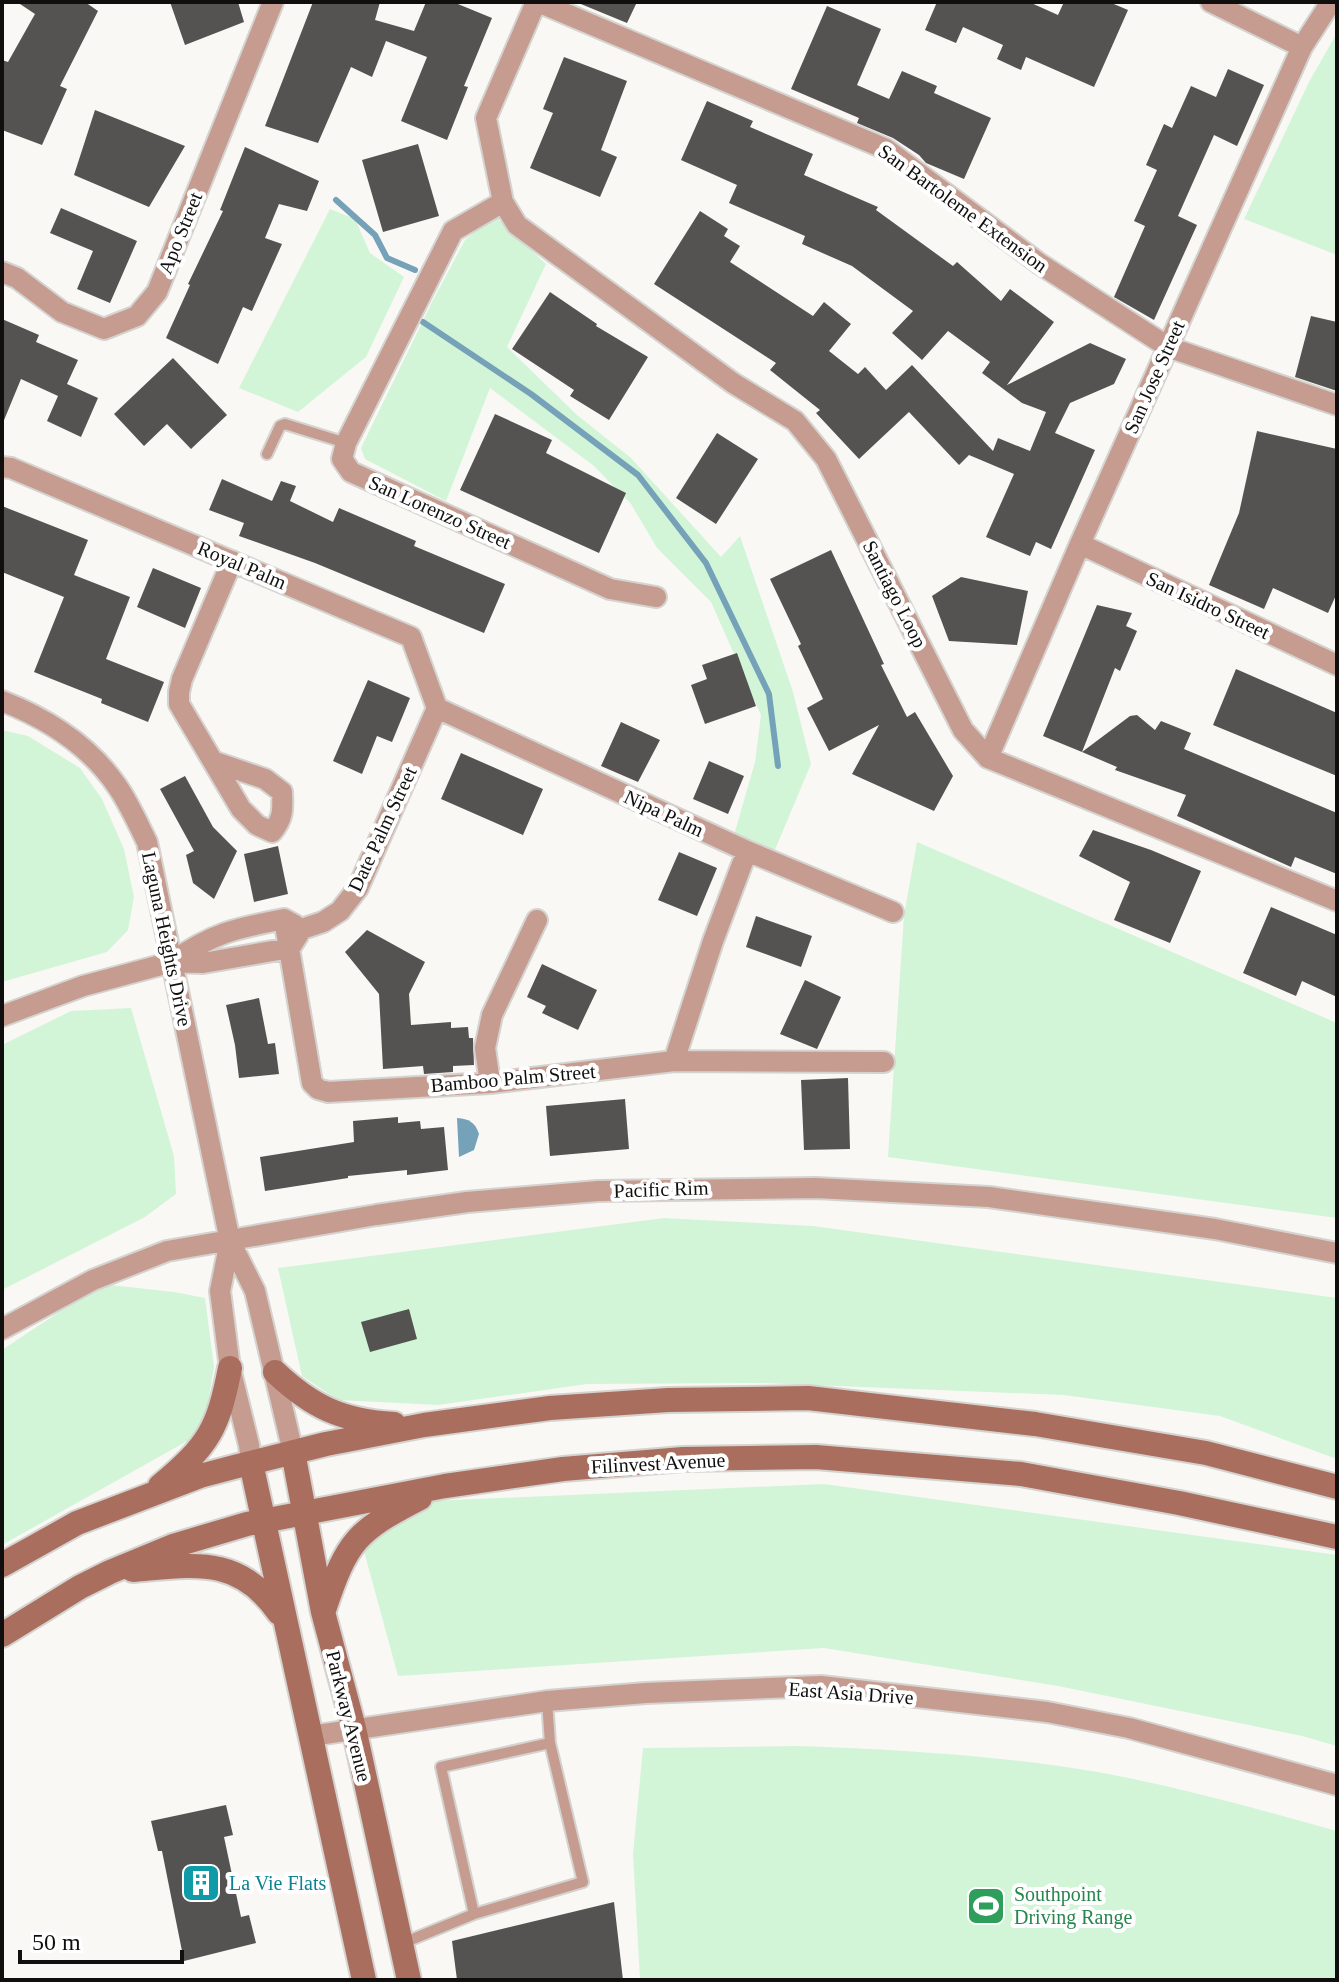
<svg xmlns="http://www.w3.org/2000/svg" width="1339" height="1982" viewBox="0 0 1339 1982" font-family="Georgia,serif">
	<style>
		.green { fill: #d2f5d7 }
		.water { fill: #75a2b8 }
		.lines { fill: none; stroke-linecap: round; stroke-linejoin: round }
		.stream { stroke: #75a2b8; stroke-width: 6 }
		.building { fill: #555351 }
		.lane-casing { stroke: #d5d3d0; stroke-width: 14 }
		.street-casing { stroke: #d5d3d0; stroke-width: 24 }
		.secondary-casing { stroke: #d5d3d0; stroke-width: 28 }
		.lane { stroke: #c59c8f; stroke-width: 10 }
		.street { stroke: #c59c8f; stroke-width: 20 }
		.secondary { stroke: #a96e5d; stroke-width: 24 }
		.labels { text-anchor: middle; stroke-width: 8; stroke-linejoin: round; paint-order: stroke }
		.street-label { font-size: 20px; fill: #100f0e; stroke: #fff }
		.culture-label { font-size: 20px; fill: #0d838f; stroke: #fff; text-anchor: start }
		.leisure-label { font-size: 20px; fill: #27864d; stroke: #fff; text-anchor: start }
	</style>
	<rect width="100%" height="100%" fill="#faf8f5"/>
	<path class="green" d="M1337 33V255L1244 219 1310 80Z
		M330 209 355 219 370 253 404 277 366 357 298 412 239 388Z
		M496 217 546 264 507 347 577 415 631 458 721 557 740 536 793 692 811 764 774 852 734 835 755 762 761 715 711 602 657 548 631 504 594 466 490 388 446 501 365 459 361 448 432 302 465 240 483 224Z
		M2 730 28 736 80 768 102 799 124 849 134 897 128 930 107 952 2 982Z
		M917 842 1337 1023V1218L888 1157 904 915Z
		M131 1008 174 1156 176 1194 145 1217 2 1290V1045L71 1011Z
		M664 1218 813 1226 1337 1298V1459L1220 1416 1064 1395 760 1383 587 1384 438 1405 338 1400 302 1376 278 1268Z
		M101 1284 174 1292 205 1298 214 1367 204 1426 189 1440 2 1545V1350Z
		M824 1484 1337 1555V1746L1302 1736 1058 1686 824 1648 398 1676 362 1544 430 1501Z
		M799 1746C886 1749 972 1754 1059 1766 1153 1779 1246 1806 1337 1831V1980H640L633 1854 643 1748Z"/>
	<path class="water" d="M457 1118C469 1119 475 1122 479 1134L474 1150 459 1157Z"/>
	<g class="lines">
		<path class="stream" d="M336 200 375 235 387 258 415 270
			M423 322 531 394 638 475 706 563 769 694 778 766"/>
	</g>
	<path class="building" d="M17 2H85L98 11 60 86 67 89 42 145 2 130V60L8 62 35 14Z
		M170 2H238L244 22 185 45Z
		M313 2H380L375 20 414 31 426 2H453L492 18 464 86 468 87 447 140 401 121 427 57 386 41 372 77 351 67 318 143 265 126Z
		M576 2H637L627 23Z
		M937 2H1029L1058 15 1064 2H1109L1128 10 1094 87 1026 57 1021 70 997 59 1003 45 963 27 956 43 925 30Z
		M827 6 881 29 857 85 889 99 902 71 937 86 934 93 991 118 964 179 926 163 919 155 893 138 857 123 859 118 791 89Z
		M564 57 627 81 601 150 617 157 600 197 530 168 553 113 543 109Z
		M1228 69 1264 85 1237 146 1214 135 1178 216 1197 225 1154 320 1114 297 1145 226 1134 221 1157 170 1146 165 1164 124 1172 128 1191 86 1216 97Z
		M707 101 753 121 750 127 813 154 804 175 878 207 876 210 953 266 957 262 1001 301 1010 289 1054 322 1007 385 1090 343 1126 359 1114 384 1070 403 1055 433 1095 450 1051 549 1036 542 1030 556 986 537 1014 474 969 455 959 465 909 412 859 459 816 413 820 410 770 370 776 363 654 284 700 211 728 229 724 236 740 246 730 262 813 316 824 302 851 324 829 351 858 374 865 367 886 390 912 365 993 451 998 438 1030 451 1046 412 1022 403 982 373 990 362 948 331 922 360 892 333 913 311 852 266 802 244 805 236 729 203 737 185 681 160Z
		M95 110 185 146 149 207 74 175Z
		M418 144 439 216 383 232 362 160Z
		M245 147 319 181 307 211 279 204 265 238 282 244 252 311 243 307 218 364 166 338 190 285 188 284 223 211 220 210Z
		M61 208 137 241 110 303 77 289 93 251 50 233Z
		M550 292 597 324 596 326 648 357 609 420 570 396 574 390 512 349Z
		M1311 316 1337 322V391L1295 377Z
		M2 319 39 335 36 342 78 360 67 384 98 398 81 437 47 421 58 396 21 379 2 425Z
		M173 358 227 415 191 449 167 424 144 446 114 414Z
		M495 414 552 440 546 453 626 493 599 553 460 490Z
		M1257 431 1337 449V593L1328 613 1273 588 1264 609 1209 585 1239 513Z
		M717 433 758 459 716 524 676 498Z
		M222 479 272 501 281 481 296 486 290 501 333 522 339 508 416 541 414 546 505 584 484 633 315 563 239 536 244 523 209 510Z
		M2 506 88 540 74 575 130 597 106 659 164 682 148 722 101 703 102 699 34 672 64 597 2 572Z
		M831 550 884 664 881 665 907 717 915 712 953 776 934 811 852 774 879 725 829 751 807 708 823 699 798 646 801 644 770 579Z
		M153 568 201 588 185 628 137 607Z
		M961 577 1028 591 1017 645 949 641 932 596Z
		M1097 605 1132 613 1126 626 1137 631 1120 671 1115 668 1082 752 1043 736Z
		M737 653 756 706 705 724 691 685 707 679 702 665Z
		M1236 669 1337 713V776L1213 725Z
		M368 680 410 698 392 742 377 736 362 774 333 761Z
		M1137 715 1155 730 1161 721 1191 733 1184 749 1337 813V874L1295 857 1291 867 1177 816 1186 795 1115 770 1117 767 1082 752 1130 716Z
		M621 722 660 740 638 782 601 766Z
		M461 753 543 789 523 835 441 799Z
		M709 761 744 776 728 814 693 799Z
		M185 776 213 827 237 851 214 899 193 883 186 855 194 851 160 789Z
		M1093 830 1151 850 1201 871 1170 943 1114 920 1130 882 1079 856Z
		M278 846 288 894 254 902 244 854Z
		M679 852 717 868 697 916 658 900Z
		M1271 907 1337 935V997L1302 981 1296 996 1243 973Z
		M756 916 812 936 801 967 746 947Z
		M367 930 425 962 409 994 411 1025 451 1022V1028L468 1027 469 1038H473L474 1065 453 1066V1072L424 1074 423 1066 383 1069 379 994 345 952Z
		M542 964 597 990 578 1030 542 1013 546 1006 527 997Z
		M805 980 841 997 817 1049 780 1034Z
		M259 998 268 1044 275 1043 279 1074 239 1078 235 1045 226 1005Z
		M848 1078 850 1149 804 1150 801 1080Z
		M625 1099 629 1149 550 1156 546 1106Z
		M398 1117V1123L420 1121 421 1129 444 1127 448 1170 407 1175V1170L348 1176V1178L265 1191 260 1157 354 1142 353 1121Z
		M409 1309 417 1339 370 1352 361 1322Z
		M226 1805 233 1835 224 1837 241 1917 249 1915 256 1943 184 1961 162 1851H158L151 1821Z
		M614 1902 623 1980H457L452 1941Z"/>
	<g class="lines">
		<g class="lane-casing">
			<path id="lane" d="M267 454 280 426 285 424 346 443
				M474 1914 441 1767 550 1743
				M403 1943 474 1914 583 1882 550 1743 547 1701"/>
		</g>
		<g class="street-casing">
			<path id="street" d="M536 2 486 118 503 202 517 225 733 383 795 421 826 459 963 730 988 758 1337 901
				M538 2 886 149 1040 264 1168 347 1337 405
				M1211 2 1302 47
				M503 202 453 231 346 443 342 459 351 472 610 589 656 597
				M2 272 17 278 62 312 104 329 137 316 157 292 273 2
				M2 467 11 468 411 637 437 708
				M1080 544 1337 665
				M2 701C48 719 89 745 117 786 129 803 138 824 147 842L230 1241 255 1291 293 1452
				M437 708 747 851 893 912
				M988 758 1080 544 1302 47 1331 2
				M215 762 265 779 282 792C283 810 283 819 272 832L257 825 241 809 179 704V692L182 679 232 561
				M284 919 312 1083 318 1089 328 1092 490 1083 674 1061 884 1062
				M172 962C212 933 237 928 284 919L295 925
				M2 1016 83 986 172 962 203 963 290 948 302 929 323 922 340 911 358 888 437 708
				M674 1061 713 941 747 851
				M490 1083 485 1048 492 1015 537 920
				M230 1241 220 1291 230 1368 249 1445 251 1463
				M2 1329 93 1280 167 1251 376 1215 467 1202 598 1191 816 1188 989 1197 1215 1229 1337 1253
				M311 1736 547 1701 646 1693 821 1686 1047 1712 1129 1728 1337 1785"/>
		</g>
		<g class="secondary-casing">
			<path id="secondary" d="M275 1372C312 1407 342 1421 394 1424
				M293 1452 323 1612 354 1728 409 1980
				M251 1463 364 1980
				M160 1486C209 1445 218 1429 230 1368
				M2 1565 77 1523 200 1476 234 1467 326 1444 424 1425 550 1408 668 1400 808 1398 1035 1424 1206 1453 1337 1487
				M133 1570C194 1565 239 1555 279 1613
				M324 1610C347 1541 356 1531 420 1498
				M2 1635 80 1587 110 1572 173 1546 247 1524 445 1486 563 1469 683 1459 816 1457 1021 1474 1179 1503 1337 1537"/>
		</g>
		<use href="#lane" class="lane"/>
		<use href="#street" class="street"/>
		<use href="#secondary" class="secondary"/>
	</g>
	<defs>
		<g id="building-square" transform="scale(2)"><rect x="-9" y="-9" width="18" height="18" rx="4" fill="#0f9aa8" stroke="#fff"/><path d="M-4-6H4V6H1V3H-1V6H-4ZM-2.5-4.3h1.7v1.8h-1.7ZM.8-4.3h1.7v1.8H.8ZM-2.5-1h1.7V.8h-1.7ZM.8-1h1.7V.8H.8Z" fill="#fff"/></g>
		<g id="stadium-square" transform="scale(2)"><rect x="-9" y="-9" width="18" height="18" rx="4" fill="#2e9e5b" stroke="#fff"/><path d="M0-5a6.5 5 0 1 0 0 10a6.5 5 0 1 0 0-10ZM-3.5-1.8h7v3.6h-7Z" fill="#fff"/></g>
	</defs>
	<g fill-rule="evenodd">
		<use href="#building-square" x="201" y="1883"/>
		<use href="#stadium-square" x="986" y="1906"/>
	</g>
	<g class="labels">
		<g class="street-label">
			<text transform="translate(963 208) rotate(36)" y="7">San Bartoleme Extension</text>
			<text transform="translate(180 233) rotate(-68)" y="7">Apo Street</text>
			<text transform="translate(1154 377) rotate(-66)" y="7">San Jose Street</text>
			<text transform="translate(440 512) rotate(24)" y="7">San Lorenzo Street</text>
			<text transform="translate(242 565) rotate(23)" y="7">Royal Palm</text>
			<text transform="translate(895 594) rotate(63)" y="7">Santiago Loop</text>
			<text transform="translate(1208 605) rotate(25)" y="7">San Isidro Street</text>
			<text transform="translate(664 813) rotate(25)" y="7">Nipa Palm</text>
			<text transform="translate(382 829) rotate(-65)" y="7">Date Palm Street</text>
			<text transform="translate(167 939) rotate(78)" y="7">Laguna Heights Drive</text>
			<text transform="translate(513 1078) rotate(-5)" y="7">Bamboo Palm Street</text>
			<text transform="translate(661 1189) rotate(-2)" y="7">Pacific Rim</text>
			<text transform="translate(658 1463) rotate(-3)" y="7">Filinvest Avenue</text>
			<text transform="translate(851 1693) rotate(4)" y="7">East Asia Drive</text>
			<text transform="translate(349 1716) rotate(76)" y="7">Parkway Avenue</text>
		</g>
		<g class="culture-label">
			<text x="229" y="1890">La Vie Flats</text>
		</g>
		<g class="leisure-label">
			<text x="1014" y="1901">Southpoint<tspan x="1014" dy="23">Driving Range</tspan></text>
		</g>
	</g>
	<rect width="1339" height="1982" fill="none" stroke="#100f0e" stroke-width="8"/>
	<path d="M20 1950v12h162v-12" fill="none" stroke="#100f0e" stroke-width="4"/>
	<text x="32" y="1950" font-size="24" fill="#100f0e" stroke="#ffffff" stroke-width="6" paint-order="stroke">50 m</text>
</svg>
